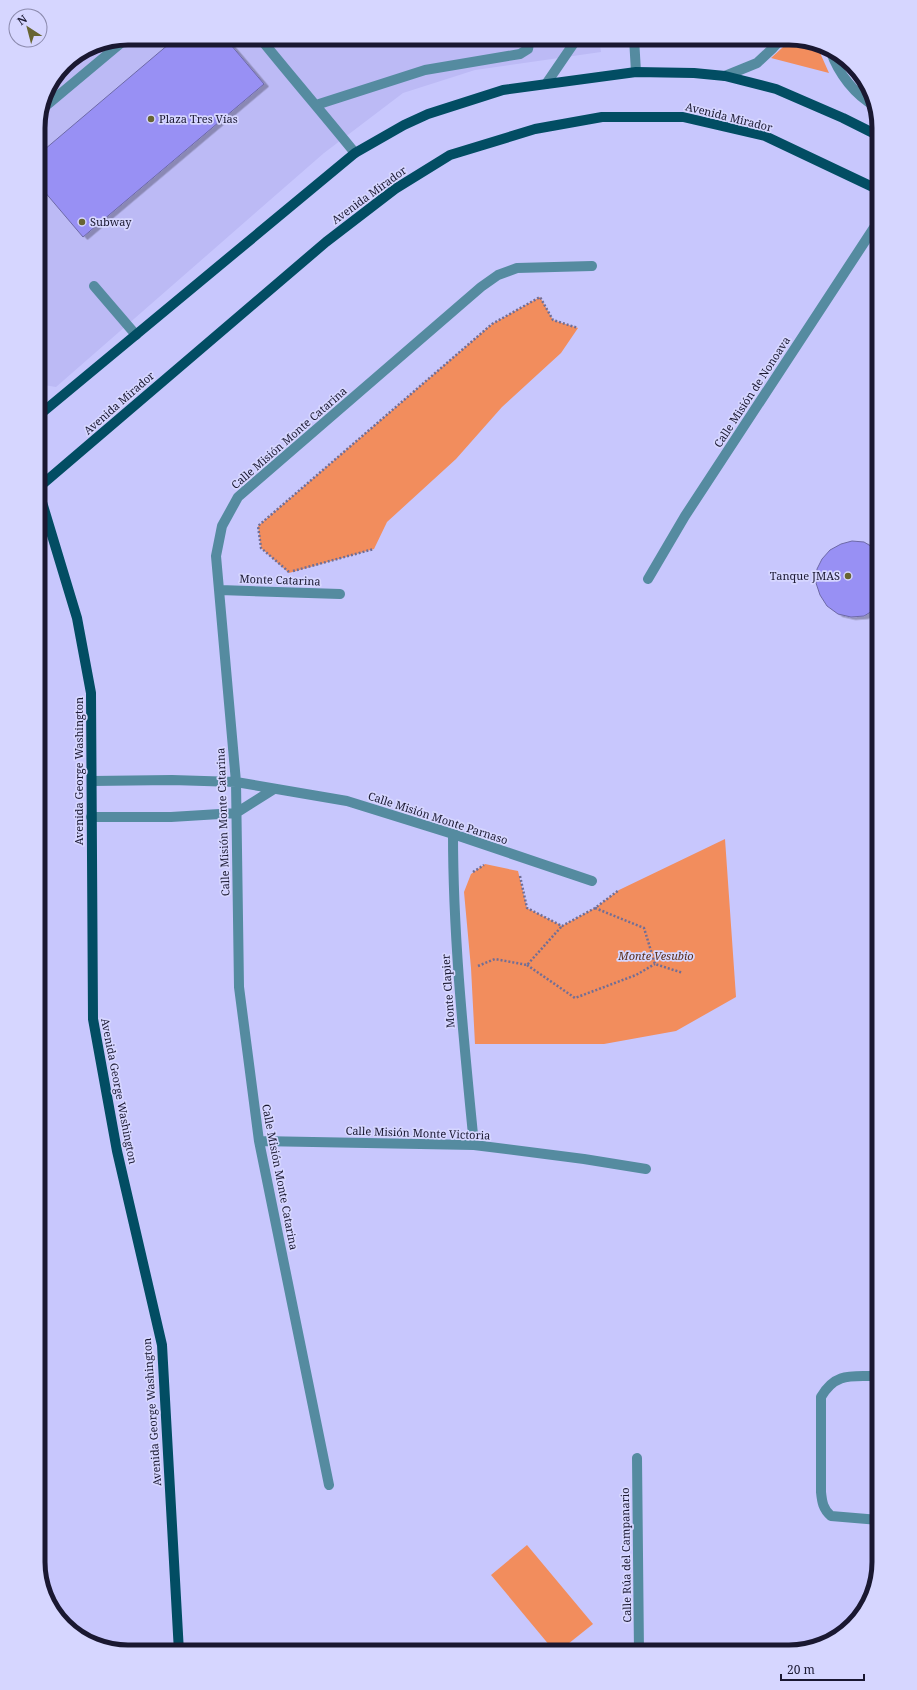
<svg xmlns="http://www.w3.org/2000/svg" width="917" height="1690" viewBox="0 0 917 1690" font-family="'Noto Serif',serif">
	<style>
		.built { fill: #bcbaf5 }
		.green { fill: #f28d5d }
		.building { fill: #9890f4; stroke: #6d69a7; filter: url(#shadow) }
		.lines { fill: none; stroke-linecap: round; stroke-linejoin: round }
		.path { stroke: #706e96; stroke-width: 2.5; stroke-dasharray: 2 2; stroke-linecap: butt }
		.minor { stroke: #558ba0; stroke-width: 10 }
		.major { stroke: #024d63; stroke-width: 10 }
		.poi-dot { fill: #686532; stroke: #d6d6ff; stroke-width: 1.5 }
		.labels { text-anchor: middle; stroke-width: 3.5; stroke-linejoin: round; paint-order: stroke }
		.street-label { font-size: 11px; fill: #1a1831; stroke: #d6d6ff }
		.poi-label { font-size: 11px; fill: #1a1831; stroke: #d6d6ff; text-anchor: start }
		.park-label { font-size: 11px; font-style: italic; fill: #5a2f1b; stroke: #d6d6ff }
		.rim { fill: none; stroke: #1a1831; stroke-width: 5 }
	</style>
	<defs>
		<filter id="shadow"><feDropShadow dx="4.5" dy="2.5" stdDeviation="0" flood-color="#0004"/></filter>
	</defs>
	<rect width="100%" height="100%" fill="#c8c7fd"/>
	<path class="built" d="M128 38H599L601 52 475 70 403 93 324 153 56 387 38 384V122L45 93 64 64 94 45Z"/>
	<path class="green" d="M722 38H758L752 44Z
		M793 38 820 47 821 55 829 73 771 58Z
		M540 297 553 320 578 328 561 353 502 407 456 459 387 522 374 549 289 573 261 548 258 526 492 324Z
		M725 839 736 997 676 1031 604 1044H475L471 968 464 892 471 874 485 864 518 871 527 908 562 926 595 908 619 890Z
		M527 1545 593 1624 558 1652H555L491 1575Z"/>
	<path class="building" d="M176 38H225L264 84 83 237 38 184V155Z
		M852 541 864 542 879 551V607L864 616 851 617 838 614 827 606 820 595 816 583 817 569 822 559 830 550 841 544Z"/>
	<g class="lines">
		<path class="path" d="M293 571 374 549
			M289 572 261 548 258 526 492 324 540 297 553 320 578 328
			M473 872 484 865
			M520 876 527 908 562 926 595 908 619 890
			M595 908 644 928 655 964 683 973
			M527 965 575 998 636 975 655 964
			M478 966 495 959 527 965 562 926"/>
		<path class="minor" d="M264 38V43C294 80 325 116 355 153
			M634 38 636 72
			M831 52C838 73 855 95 875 106
			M725 76 757 63 773 48 782 38
			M546 84 574 43 575 38
			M316 105 425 70 520 54 528 49 530 38
			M41 110 127 38
			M94 286 136 335
			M648 579 685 516 879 220
			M220 590 340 594
			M92 781 172 780 236 782 347 801 453 834 592 881
			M91 817H171L236 813 274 789
			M453 834C453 938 464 1042 474 1145
			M259 1141 474 1145 584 1159 646 1169
			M637 1458 639 1652
			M329 1485 259 1141 239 987 236 782 216 556 222 526 238 497 481 287 498 275 517 268 592 266
			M879 1520 831 1516C823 1509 822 1502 821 1492V1397C836 1371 853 1377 879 1376"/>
		<path class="major" d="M38 416 355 153 404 125 428 114 503 90 636 72 694 73 725 76 776 89 843 118 879 136
			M38 488 326 242 395 189 450 155 535 129 602 117H683L765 136 879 190
			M38 489 77 618 91 693 93 1019 117 1151 162 1345 179 1652"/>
	</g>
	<g class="poi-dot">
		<circle cx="151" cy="119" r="4"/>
		<circle cx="82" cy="222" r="4"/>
		<circle cx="848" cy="576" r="4"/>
	</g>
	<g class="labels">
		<g class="street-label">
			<text transform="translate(729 117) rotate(14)" y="4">Avenida Mirador</text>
			<text transform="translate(369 195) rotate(-36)" y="4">Avenida Mirador</text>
			<text transform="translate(752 392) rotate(-57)" y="4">Calle Misión de Nonoava</text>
			<text transform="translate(119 403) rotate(-41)" y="4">Avenida Mirador</text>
			<text transform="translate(289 438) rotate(-41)" y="4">Calle Misión Monte Catarina</text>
			<text transform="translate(280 580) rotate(2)" y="4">Monte Catarina</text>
			<text transform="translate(79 771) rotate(-90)" y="4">Avenida George Washington</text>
			<text transform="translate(438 818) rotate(18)" y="4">Calle Misión Monte Parnaso</text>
			<text transform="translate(223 822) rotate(-92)" y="4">Calle Misión Monte Catarina</text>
			<text transform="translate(448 991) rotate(-94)" y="4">Monte Clapier</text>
			<text transform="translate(119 1091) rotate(79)" y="4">Avenida George Washington</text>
			<text transform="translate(418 1133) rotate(2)" y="4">Calle Misión Monte Victoria</text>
			<text transform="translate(280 1177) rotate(79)" y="4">Calle Misión Monte Catarina</text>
			<text transform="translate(152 1412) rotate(-94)" y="4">Avenida George Washington</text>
			<text transform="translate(626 1555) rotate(-91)" y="4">Calle Rúa del Campanario</text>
		</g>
		<g class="poi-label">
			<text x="159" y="123">Plaza Tres Vías</text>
			<text x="90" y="226">Subway</text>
			<text x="840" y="580" text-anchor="end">Tanque JMAS</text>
		</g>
		<g class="park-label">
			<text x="656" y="960">Monte Vesubio</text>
		</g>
	</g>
	<path d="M0 0H917V1690H0ZM128 45H789A83 83 0 0 1 872 128V1562A83 83 0 0 1 789 1645H128A83 83 0 0 1 45 1562V128A83 83 0 0 1 128 45Z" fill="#d6d6ff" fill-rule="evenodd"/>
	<path class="rim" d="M128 45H789A83 83 0 0 1 872 128V1562A83 83 0 0 1 789 1645H128A83 83 0 0 1 45 1562V128A83 83 0 0 1 128 45Z"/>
	<g transform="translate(28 28) rotate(324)"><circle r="19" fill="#d6d6ff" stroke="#8b8aad"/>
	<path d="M0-3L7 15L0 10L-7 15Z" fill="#686532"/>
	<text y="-6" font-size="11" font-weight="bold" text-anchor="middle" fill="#1a1831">N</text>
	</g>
	<path d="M781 1674v6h83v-6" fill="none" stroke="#1a1831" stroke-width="2"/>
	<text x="787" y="1674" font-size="12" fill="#1a1831" stroke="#d6d6ff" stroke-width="3" paint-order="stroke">20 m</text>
</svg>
